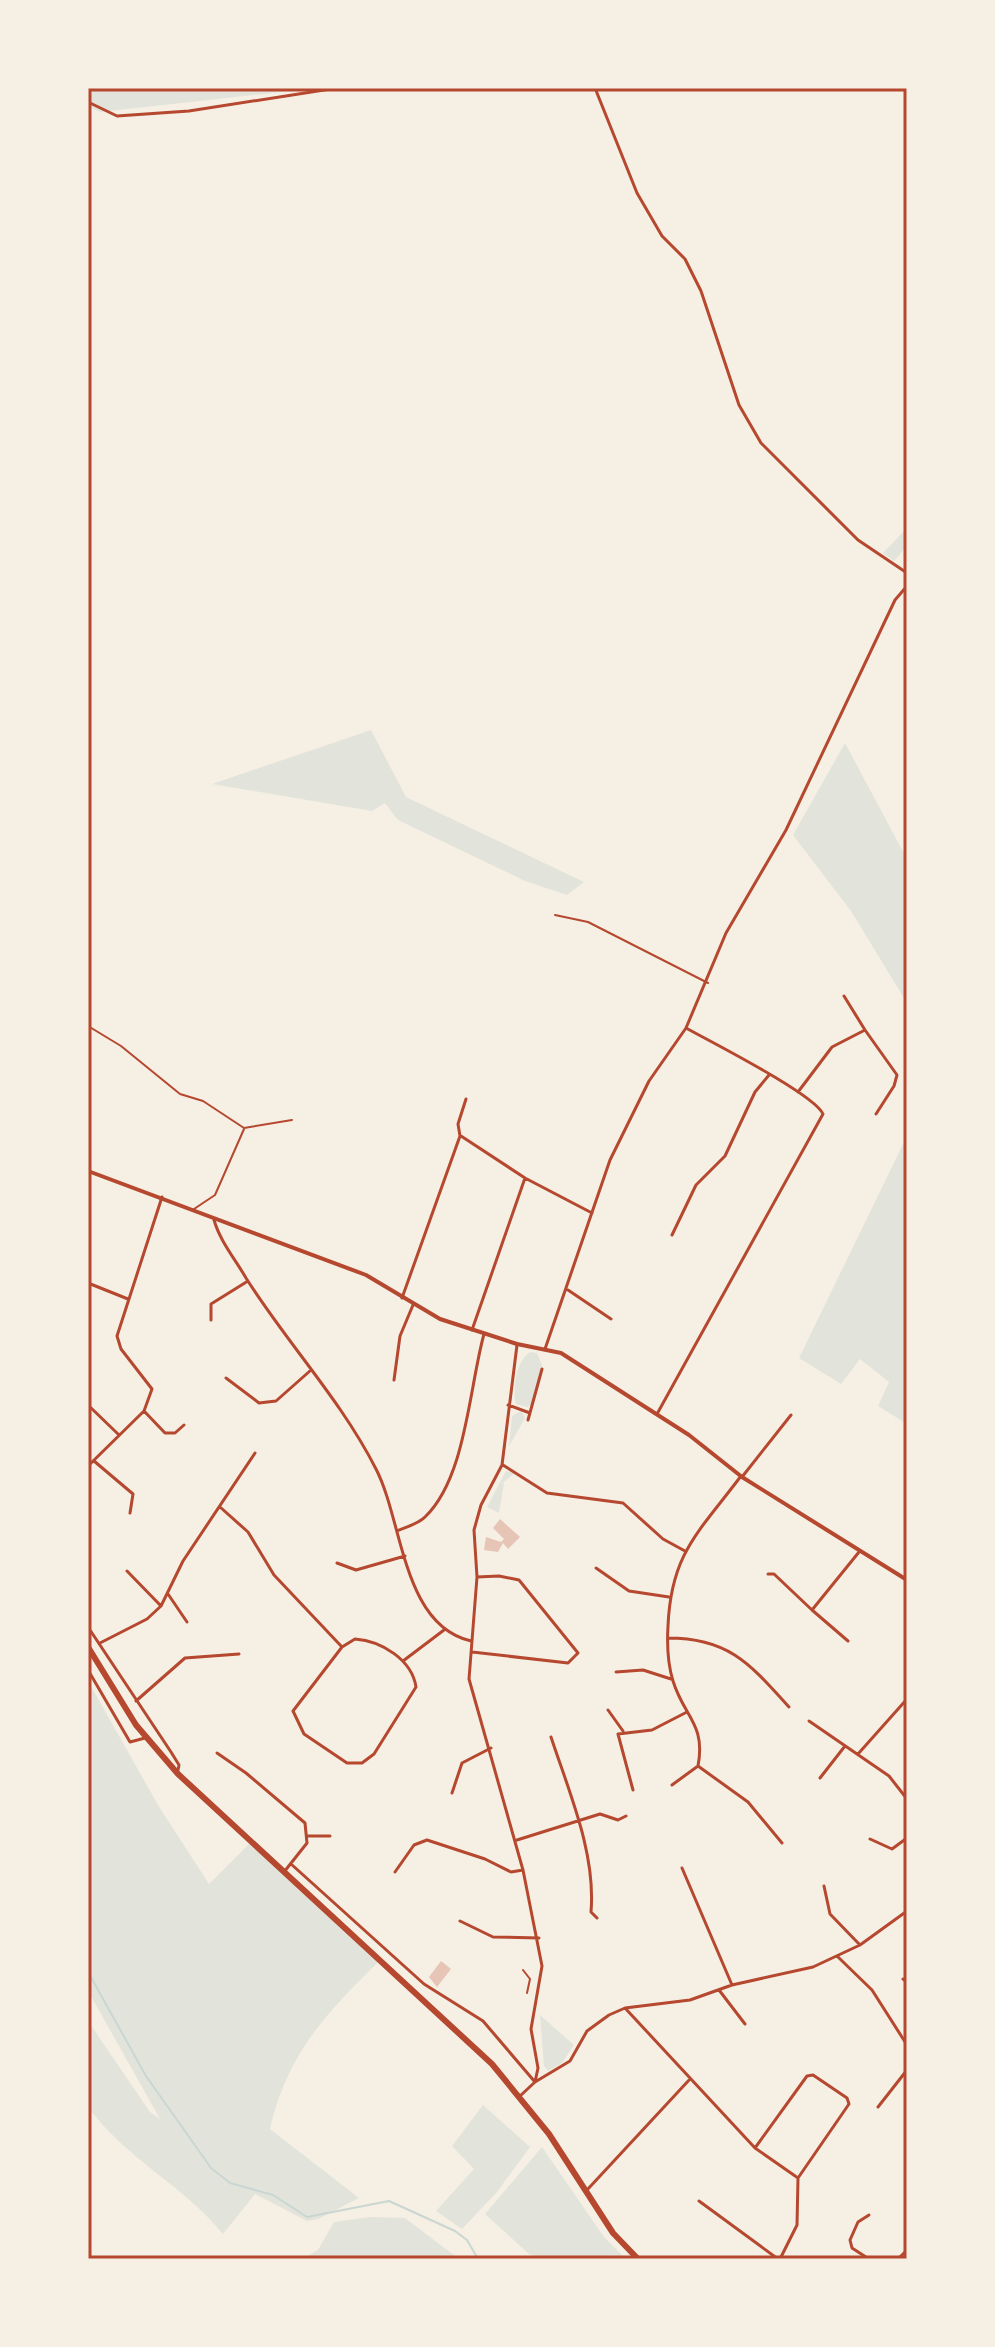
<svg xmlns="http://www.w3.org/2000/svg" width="995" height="2347" viewBox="0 0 995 2347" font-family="'PT Sans',sans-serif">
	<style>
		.green { fill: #e2e4dc }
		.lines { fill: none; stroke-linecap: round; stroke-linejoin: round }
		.stream { stroke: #c9d6d2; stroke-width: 2 }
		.building { fill: #e6c5b7 }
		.service { stroke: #b5482f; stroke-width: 2 }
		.minor { stroke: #b5482f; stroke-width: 3 }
		.tertiary { stroke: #b5482f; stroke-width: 4 }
		.trunk { stroke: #b5482f; stroke-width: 6 }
		.neatline { fill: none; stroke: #b5482f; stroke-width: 3 }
	</style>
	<rect width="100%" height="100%" fill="#f6efe4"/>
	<path class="green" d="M88 88H316L100 112 88 106Z
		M907 528V546L894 561 883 553Z
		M371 730 406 797 584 882 567 895 525 881 398 820 385 803 372 811 212 784Z
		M845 743 907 859V1003L851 911 793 835Z
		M907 1136V1424L878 1406 889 1382 860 1359 841 1384 799 1358Z
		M530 1352 537 1353 542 1365 531 1405 527 1407 516 1404C512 1390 516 1361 530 1352Z
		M521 1411 525 1418 509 1446 512 1416Z
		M506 1471 515 1473 501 1484 504 1483 499 1513 487 1507Z
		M88 1681 158 1805 209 1884 252 1841 380 1960C326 2014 288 2052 270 2129L359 2198 318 2219 307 2221 255 2194 223 2234C182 2184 127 2160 88 2107V2021L150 2112 160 2119 88 1991Z
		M540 2015 574 2045 562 2063 548 2071 544 2066Z
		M483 2105 530 2147 497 2192 462 2229 436 2211 474 2169 452 2146Z
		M542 2147 604 2237 626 2259H543L529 2254 485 2214Z
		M370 2217 405 2218 459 2259H302L318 2250 334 2222Z"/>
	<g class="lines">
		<path class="stream" d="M88 1972 146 2076 211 2168 230 2183 273 2195 307 2217 389 2201 455 2231 467 2240 478 2259"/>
	</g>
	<path class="building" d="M500 1519 520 1537 508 1549 503 1543 498 1552 484 1550 486 1537 501 1542 504 1539 493 1528Z
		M441 1961 451 1969 437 1987 429 1977Z"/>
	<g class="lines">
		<path class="service" d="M555 915 588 922 708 983
			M88 1026 121 1046 180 1094 203 1101 244 1128 292 1120
			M194 1209 215 1195 244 1129
			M523 1970 530 1979 527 1993"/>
		<path class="minor" d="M595 88 637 193 662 236 685 259 701 291 739 405 761 443 858 540 907 573
			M88 102 117 116 189 111 337 88
			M844 996 865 1030
			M798 1092 832 1047 865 1030 897 1075 894 1086 876 1114
			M461 1136 525 1178 592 1213
			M214 1220C220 1241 235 1259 246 1278 287 1343 341 1400 376 1469 403 1521 402 1625 471 1641
			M672 1235 696 1185 725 1156 755 1092 769 1075
			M88 1283 128 1299
			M568 1290 611 1319
			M402 1298 460 1136 458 1124 466 1099
			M211 1320V1304L248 1281
			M472 1330 525 1178
			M517 1345 502 1465 481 1505 474 1530 477 1577 469 1679 523 1870 542 1966 531 2029 538 2068 535 2082 520 2096
			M545 1349 610 1160 649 1081 686 1028 726 933 786 830 895 600 907 586
			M226 1378 259 1403 276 1401 311 1370
			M394 1380 400 1336 413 1305
			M508 1405 530 1413
			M89 1406 118 1434
			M144 1411 165 1433H175L184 1425
			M657 1414 823 1114C814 1094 711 1042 686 1028
			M528 1420 542 1369
			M94 1461 133 1494 130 1513
			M503 1465 547 1493 623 1503 663 1539 685 1551
			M88 1466 144 1411 152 1389 121 1349 117 1336 162 1197
			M742 1477 791 1415
			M220 1507 248 1532 274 1575 342 1647
			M397 1531C406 1527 418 1524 425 1517 466 1478 469 1388 484 1334
			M337 1563 356 1570 405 1556
			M596 1568 629 1591 669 1597
			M127 1571 161 1606
			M768 1574H774L812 1610
			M168 1594 187 1622
			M88 1627 171 1752 179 1765 178 1770
			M668 1638C729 1638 750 1664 789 1707
			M355 1639C382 1641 412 1660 416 1687L374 1754 362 1763H347L304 1734 293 1711 342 1647Z
			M848 1641 812 1610 859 1552
			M100 1643 147 1619 161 1606 183 1561 255 1453
			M472 1652 568 1663 578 1653 519 1580 499 1576 477 1577
			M403 1661 444 1630
			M88 1670 130 1742 145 1738
			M616 1672 643 1670 671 1679
			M136 1701 185 1658 239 1654
			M608 1710 623 1731
			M809 1721 889 1776 907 1799
			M551 1737C569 1792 596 1853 591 1912L597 1918
			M217 1753 246 1773 305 1823 307 1843 284 1872
			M858 1754 907 1699
			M698 1766 748 1802 782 1843
			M820 1778 845 1746
			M672 1785 698 1766C706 1724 684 1717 673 1681 668 1665 667 1643 668 1626 671 1553 699 1532 741 1476
			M633 1790 618 1734 652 1730 687 1712
			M452 1793 462 1763 491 1748
			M308 1836H330
			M870 1839 892 1849 907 1838
			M517 1840 600 1814 618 1820 626 1816
			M291 1864 424 1984 483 2021 535 2082
			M682 1868 732 1985
			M395 1872 414 1845 427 1840 485 1859 511 1872 523 1870
			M824 1886 830 1914 860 1945
			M460 1921 493 1937 539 1938
			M838 1957 872 1990 907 2045
			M903 1979 907 1982
			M719 1990 745 2024
			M625 2008 755 2148 798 2178
			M535 2082 570 2061 587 2031 609 2015 625 2008 690 2000 732 1985 813 1967 860 1945 907 1911
			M878 2107 907 2070
			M755 2148 807 2076 813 2075 847 2098 849 2104 798 2178 797 2225 780 2259
			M587 2190 690 2079
			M699 2201 778 2259
			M869 2259 852 2248 850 2240 858 2222 869 2215
			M898 2259 907 2250"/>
		<path class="tertiary" d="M88 1171 366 1275 440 1319 517 1344 561 1353 689 1435 742 1477 907 1580"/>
		<path class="trunk" d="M88 1647 136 1725 178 1774 492 2064 549 2134 613 2233 638 2259"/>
	</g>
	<rect width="995" height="2347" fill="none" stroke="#f6efe4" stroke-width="180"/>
	<rect x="90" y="90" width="815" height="2167" class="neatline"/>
</svg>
